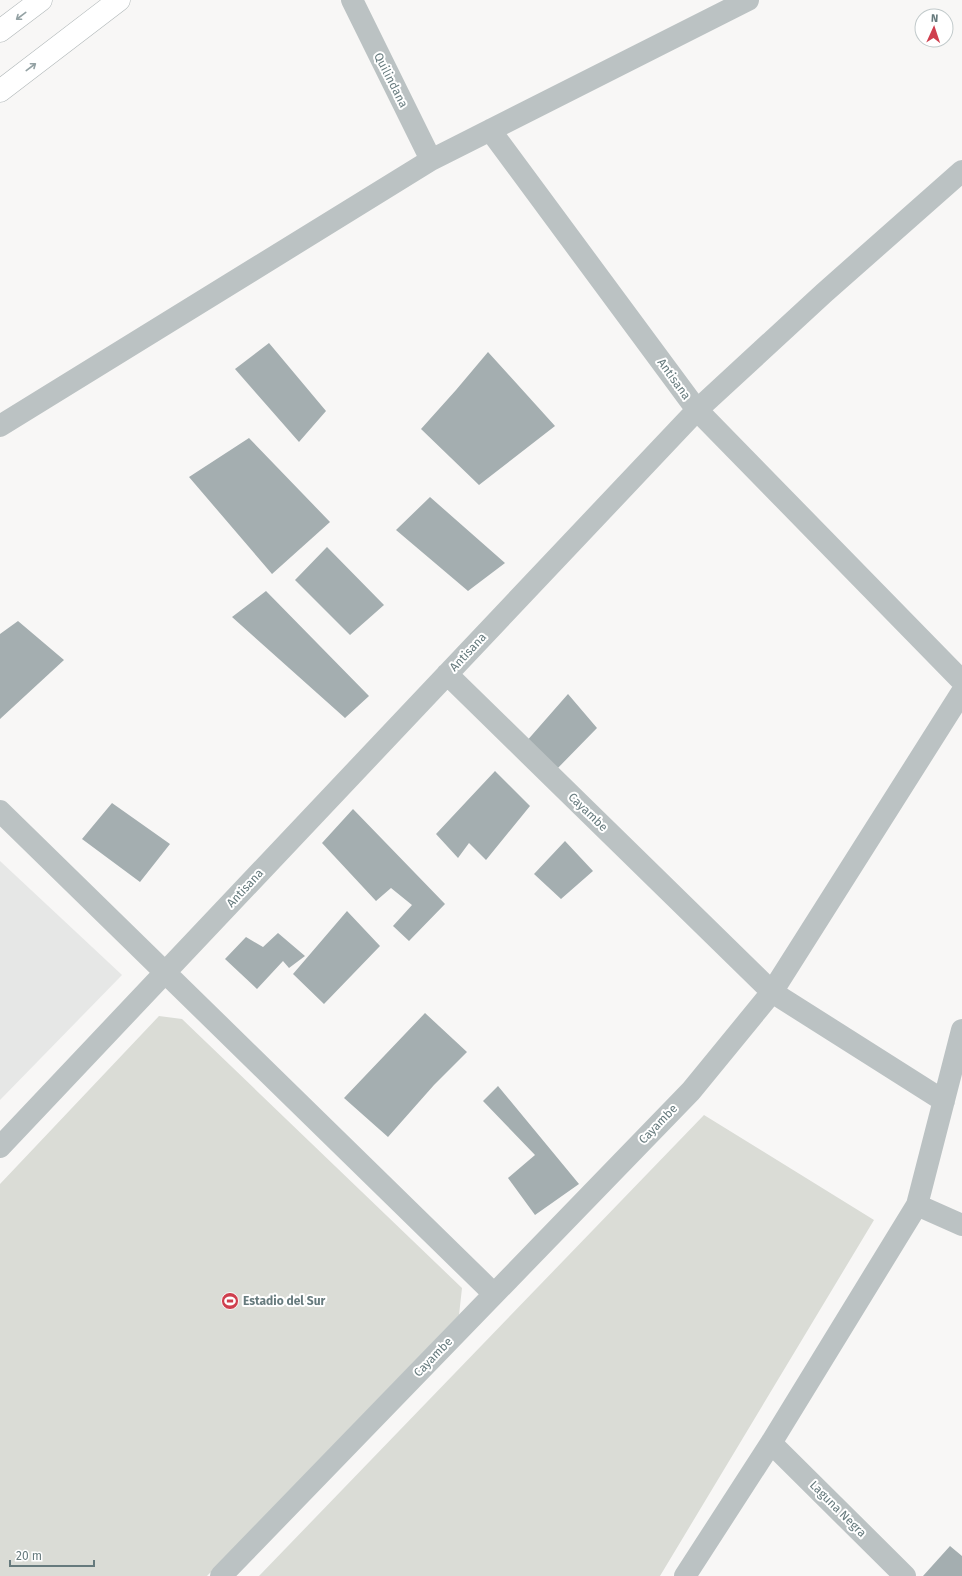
<svg xmlns="http://www.w3.org/2000/svg" width="962" height="1576" viewBox="0 0 962 1576" font-family="'Fira Sans',sans-serif">
	<style>
		.built { fill: #e6e7e6 }
		.green { fill: #dadcd6 }
		.building { fill: #a4aeb0 }
		.lines { fill: none; stroke-linecap: round; stroke-linejoin: round }
		.major-casing { stroke: #b0b7b8; stroke-width: 23 }
		.minor { stroke: #bbc2c3; stroke-width: 22 }
		.major { stroke: #fff; stroke-width: 22 }
		.oneway { stroke: #94a2a4 }
		.labels { text-anchor: middle; stroke-width: 4; stroke-linejoin: round; paint-order: stroke }
		.street-label { font-size: 12px; fill: #667a7d; stroke: #fff }
		.poi-label { font-size: 12px; font-weight: bold; fill: #667a7d; stroke: #fff; text-anchor: start }
	</style>
	<rect width="100%" height="100%" fill="#f8f7f6"/>
	<path class="built" d="M0 861 122 975 0 1100Z"/>
	<path class="green" d="M159 1016 182 1019 462 1288 459 1315 207 1576H0V1184Z
		M704 1115 874 1220 660 1576H259Z"/>
	<path class="building" d="M269 343 326 411 299 442 235 369Z
		M488 352 555 426 479 485 421 429 456 390Z
		M249 438 330 522 272 574 189 477Z
		M430 497 505 563 468 591 396 530Z
		M327 547 384 605 350 635 295 580Z
		M266 591 369 696 345 718 232 617Z
		M18 621 64 660 0 719V634Z
		M568 694 597 728 554 772 525 743Z
		M495 771 530 806 486 860 469 843 458 858 436 834Z
		M112 803 170 844 140 882 82 839Z
		M353 809 445 904 409 941 393 926 412 905 391 888 376 901 322 843Z
		M565 841 593 871 561 899 534 874Z
		M347 911 380 946 324 1004 293 974Z
		M278 933 305 956 289 968 283 961 257 989 225 959 246 937 263 947Z
		M425 1013 467 1052 434 1085 388 1137 344 1098Z
		M498 1086 579 1184 535 1215 508 1178 535 1155 483 1101Z
		M950 1546 962 1556V1576H923Z"/>
	<g class="lines">
		<g class="major-casing">
			<path id="major" d="M0 31 41 0
				M0 91 119 0"/>
		</g>
		<path class="minor" d="M352 0 431 160
			M490 130 697 410 962 681
			M0 426 431 160 748 0
			M0 811 494 1294
			M944 1101 772 992 962 692
			M0 1147 697 410 824 293 962 171
			M917 1205 962 1225
			M771 1443 905 1576
			M221 1576 691 1091 772 992 447 674
			M685 1576 771 1443 917 1205 962 1030"/>
		<use href="#major" class="major"/>
	</g>
	<defs><path id="oneway-shaft" d="M-6 0H5M1.5-3L5.5 0L1.5 3" fill="none" stroke-width="1.6" stroke-linecap="round" stroke-linejoin="round"/></defs>
	<g class="oneway">
		<use href="#oneway-shaft" transform="translate(21 16) rotate(143)"/>
		<use href="#oneway-shaft" transform="translate(31 67) rotate(-37)"/>
	</g>
	<defs>
		<g id="stadium-disc" transform="scale(0.9)"><circle r="9.5" fill="#cf3f4e" stroke="#fff"/><path d="M0-5a6.5 5 0 1 0 0 10a6.5 5 0 1 0 0-10ZM-3.5-1.8h7v3.6h-7Z" fill="#fff"/></g>
	</defs>
	<g fill-rule="evenodd">
		<use href="#stadium-disc" x="230" y="1301"/>
	</g>
	<g class="labels">
		<g class="street-label">
			<text transform="translate(391 80) rotate(63)" y="4">Quilindana</text>
			<text transform="translate(674 379) rotate(54)" y="4">Antisana</text>
			<text transform="translate(468 652) rotate(-47)" y="4">Antisana</text>
			<text transform="translate(588 812) rotate(44)" y="4">Cayambe</text>
			<text transform="translate(245 888) rotate(-47)" y="4">Antisana</text>
			<text transform="translate(658 1124) rotate(-46)" y="4">Cayambe</text>
			<text transform="translate(433 1357) rotate(-46)" y="4">Cayambe</text>
			<text transform="translate(838 1509) rotate(45)" y="4">Laguna Negra</text>
		</g>
		<g class="poi-label">
			<text x="243" y="1305">Estadio del Sur</text>
		</g>
	</g>
	<g transform="translate(934 28) rotate(3)"><circle r="19" fill="#ffffff" stroke="#c2cacb"/>
	<path d="M0-3L7 15L0 10L-7 15Z" fill="#cf3f4e"/>
	<text y="-6" font-size="11" font-weight="bold" text-anchor="middle" fill="#667a7d">N</text>
	</g>
	<path d="M10 1560v6h84v-6" fill="none" stroke="#667a7d" stroke-width="2"/>
	<text x="16" y="1560" font-size="12" fill="#667a7d" stroke="#ffffff" stroke-width="3" paint-order="stroke">20 m</text>
</svg>
